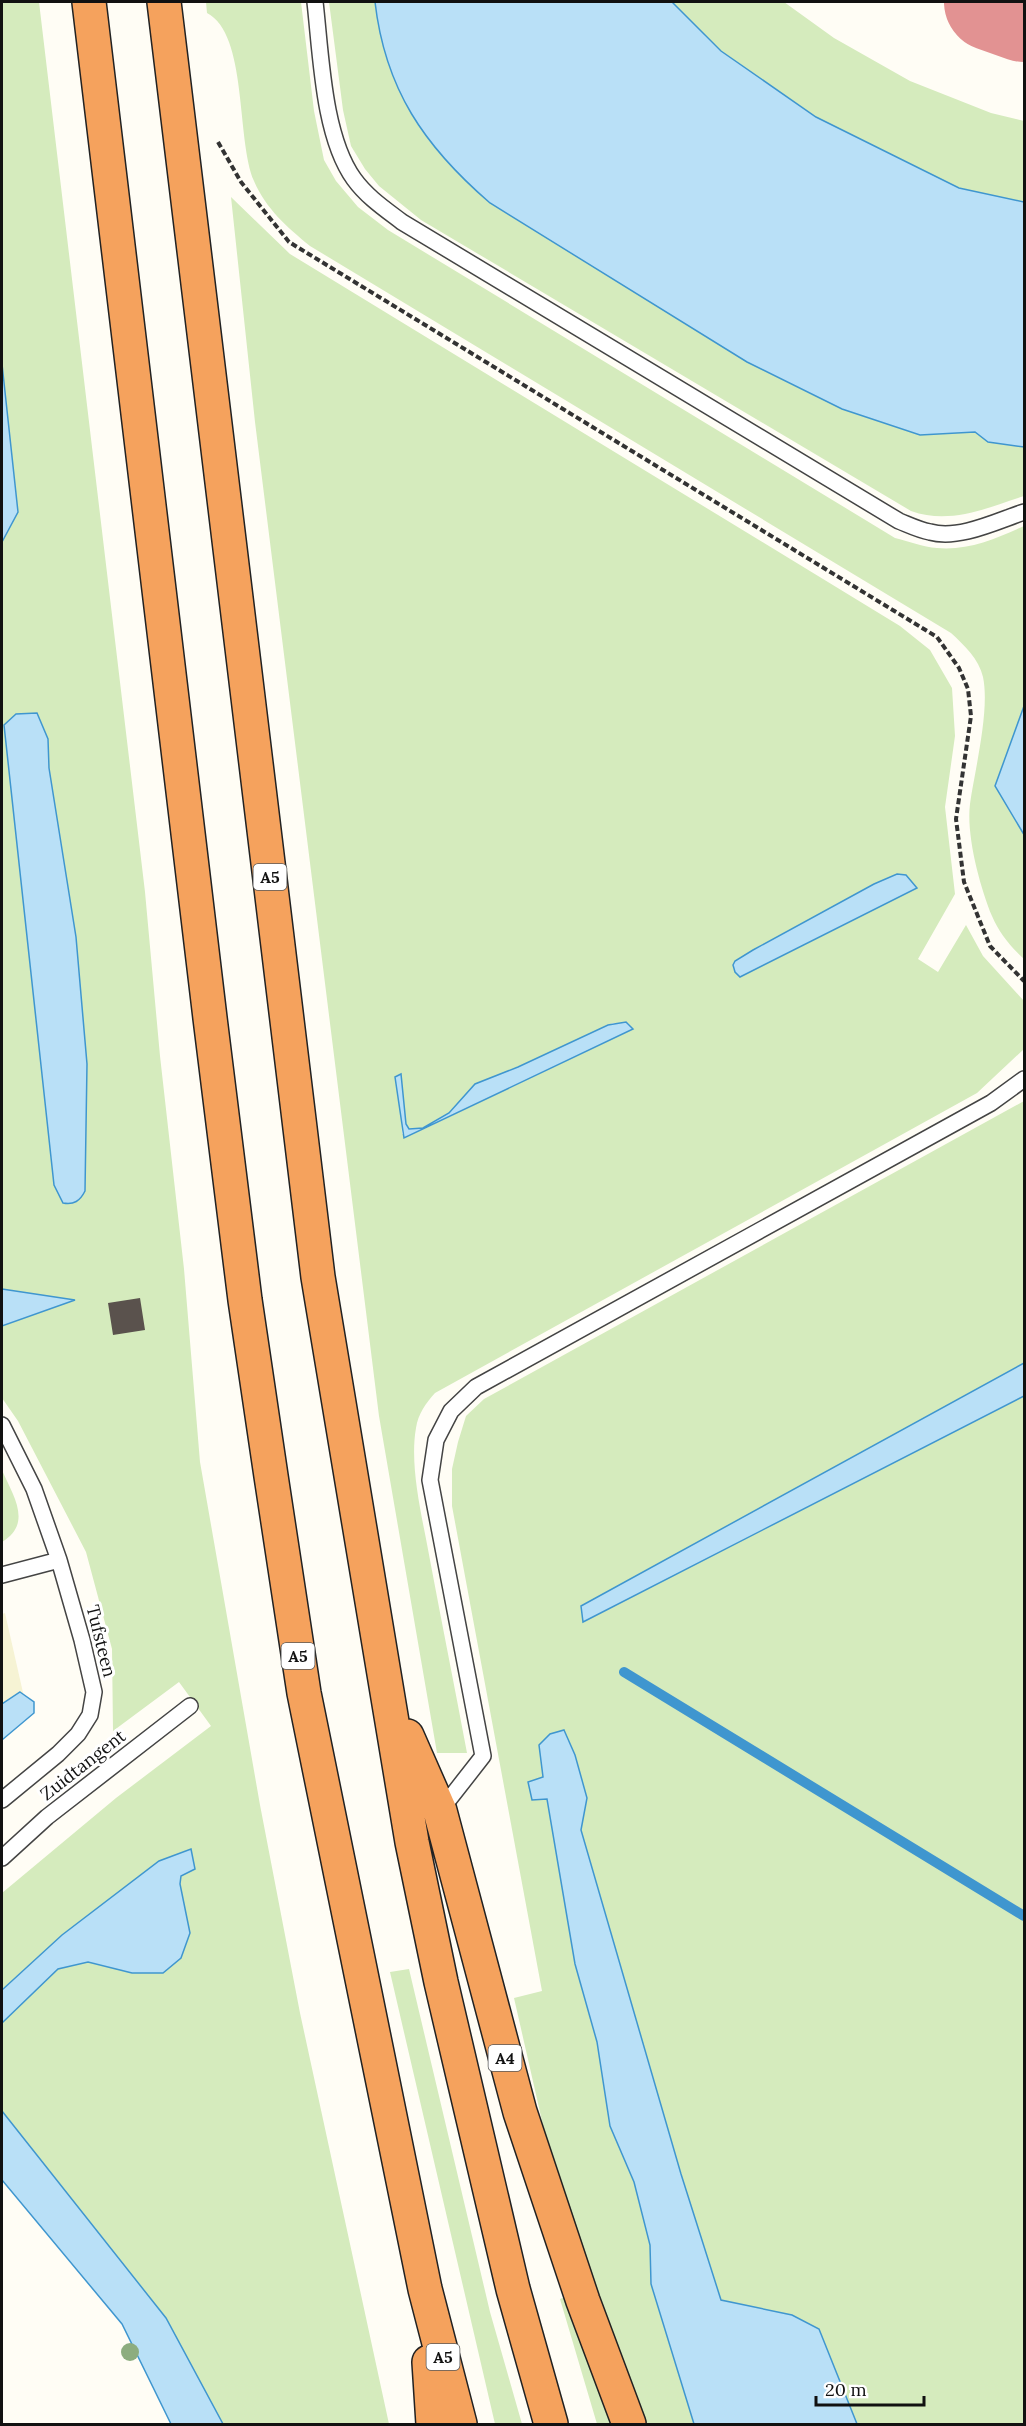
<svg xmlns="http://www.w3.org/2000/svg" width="1026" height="2426" viewBox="0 0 1026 2426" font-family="Lora,serif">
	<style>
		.farmland { fill: #f6f3d4 }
		.green { fill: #d5ebbd; fill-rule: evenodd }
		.water { fill: #b9e0f7; stroke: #3f96cf; stroke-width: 1.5 }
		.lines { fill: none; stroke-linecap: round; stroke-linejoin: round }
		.stream { stroke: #3f96cf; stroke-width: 10 }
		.taxiway { stroke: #e29292; stroke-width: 98 }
		.building { fill: #5a524d }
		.lane-casing { stroke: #444; stroke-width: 18 }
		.highway-casing { stroke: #222; stroke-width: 36 }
		.path { stroke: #333; stroke-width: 4; stroke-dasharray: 6 3; stroke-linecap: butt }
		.lane { stroke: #fff; stroke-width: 15 }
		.highway { stroke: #f5a25d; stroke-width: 33 }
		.tree { fill: #8dad7f }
		.labels { text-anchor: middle; stroke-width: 6; stroke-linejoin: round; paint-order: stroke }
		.shield { fill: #fff; stroke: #585858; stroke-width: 1.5 }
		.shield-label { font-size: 16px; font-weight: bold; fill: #111 }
		.street-label { font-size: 18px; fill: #111; stroke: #fff }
	</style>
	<rect width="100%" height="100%" fill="#fffdf5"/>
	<path class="farmland" d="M5 1613 24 1697 20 1692 2 1704V1614Z"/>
	<path class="green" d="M2 2H39L145 892 160 1056 184 1269 200 1462 260 1805 300 2013 389 2424H223L166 2318 2 2111V2023L58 1969 88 1962 132 1973 190 1933 180 1884 181 1876 159 1861 62 1935 2 1990V1893L116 1798 211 1726 179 1682 113 1731 112 1649 86 1552 18 1421 2 1398V1326L74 1300 2 1289V542L18 512 2 364ZM36 713 48 739 49 768 54 1185 4 725 16 714Z
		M206 2H301L314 111 324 160 336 181 358 207 388 230 895 538C908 541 923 547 937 548 968 551 997 538 1024 526V706L995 786 1023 833 1024 832V959C1011 947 999 933 992 916 980 887 966 835 970 804 975 769 990 710 983 677 979 659 964 645 951 633L310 246C287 227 266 209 254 181 236 140 248 34 207 13Z
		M329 2H375L377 17 490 203 747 362 842 409 920 434 975 432 988 442 1024 447V496C987 508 950 525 911 511L421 220 379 186 365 169 351 146 343 110Z
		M672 2H784L834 38 910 81 991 113 1024 121V202L959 188 816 117 721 51Z
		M231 197 290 254 900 626 930 650 952 688 955 736 945 807 955 894 918 959 938 972 966 925 983 956 1024 1001V1049L977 1093 435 1393C426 1403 418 1414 416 1428 409 1468 423 1520 430 1560 442 1624 455 1689 467 1753H437L379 1416 255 422ZM897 874 906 875 917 888 740 977C735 972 730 967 735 961L753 950 874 884ZM613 1023H628L633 1029 426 1128 402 1134 400 1075 406 1124 409 1129 423 1128 449 1113 475 1084 518 1067Z
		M1024 1101V1363L581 1607 583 1622 1024 1396V2424H857L819 2329 792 2315 721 2300 681 2174 581 1830 587 1798 575 1755 564 1730 543 1777 528 1782 532 1800 547 1798 575 1963 597 2042 610 2126 634 2182 650 2245 651 2284 694 2424H645L577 2235 545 2134 514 1998 542 1991 452 1506V1469L458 1442 466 1416 484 1399Z
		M2 1470C13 1496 33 1523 2 1542Z
		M409 1969 490 2312 522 2424H495L390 1972Z
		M567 2296 616 2424H597L560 2299Z"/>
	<path class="water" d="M375 2H672L721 51 816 117 959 188 1024 202V447L988 442 975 432 920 435 842 409 747 362 490 203C424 146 385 89 375 2Z
		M2 364 18 512 2 542Z
		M1024 706V832L1023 833 995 786Z
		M37 713 48 739 49 768 76 937 87 1064 85 1191C80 1201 74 1205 63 1203L54 1185 4 725 16 714Z
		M897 874 906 875 917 888 740 977 735 972 733 965 735 961 753 950 874 884Z
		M626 1022 633 1029 404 1138 395 1077 401 1074 406 1124 409 1129 423 1128 449 1113 475 1084 518 1067 608 1025Z
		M2 1289 75 1300 2 1326Z
		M1024 1363V1396L583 1622 581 1606Z
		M20 1692 34 1702V1713L2 1740V1704Z
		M564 1730 575 1755 587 1798 581 1830 681 2174 721 2300 792 2315 819 2329 857 2424H694L651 2284 650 2245 634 2182 610 2126 597 2042 575 1964 547 1799 532 1800 528 1782 543 1777 539 1745 550 1734Z
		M191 1849 195 1869 181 1876 180 1884 190 1933 181 1958 163 1973H132L88 1962 58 1969 2 2023V1990L62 1935 159 1861Z
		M2 2111 166 2318 223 2424H171L122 2324 2 2180Z"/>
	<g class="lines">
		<path class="stream" d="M624 1672 1024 1916"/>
		<path class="taxiway" d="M993 2 1024 13"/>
	</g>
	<path class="building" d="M140 1298 145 1330 113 1335 108 1303Z"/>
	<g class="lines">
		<g class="lane-casing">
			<path id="lane" d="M315 2C321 54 323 136 354 179 367 197 385 209 402 222L899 521C909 525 919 530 930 532 959 540 997 521 1024 512
				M2 1425 34 1489 59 1560
				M2 1575 59 1560 82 1640 94 1692 90 1715 78 1734 58 1754 2 1800
				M440 1811 483 1756 430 1480 436 1440 451 1411 476 1387 991 1103 1024 1079
				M2 1858 47 1817 190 1706"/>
		</g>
		<g class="highway-casing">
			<path id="highway" d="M89 2 210 1018 245 1300 271 1476 304 1693 425 2289 460 2424
				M164 2 318 1277 412 1842 441 1982 513 2289 551 2424
				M407 1736 440 1811 520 2112 583 2301 629 2424
				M429 2362 433 2424"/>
		</g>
		<path class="path" d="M218 142 241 182 289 242 937 637 959 668 968 689 971 716 956 819 964 882 990 946 1024 981"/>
		<use href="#lane" class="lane"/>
		<use href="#highway" class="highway"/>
	</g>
	<circle class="tree" cx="130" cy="2352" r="9"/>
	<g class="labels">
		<g class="shield">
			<rect x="253.5" y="864" width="33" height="26" rx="4.5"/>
			<rect x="281.5" y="1643" width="33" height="26" rx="4.5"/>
			<rect x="488.5" y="2045" width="33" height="26" rx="4.5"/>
			<rect x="426.5" y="2344" width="33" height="26" rx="4.5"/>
		</g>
		<g class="shield-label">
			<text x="270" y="883">A5</text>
			<text x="298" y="1662">A5</text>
			<text x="505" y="2064">A4</text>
			<text x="443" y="2363">A5</text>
		</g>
		<g class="street-label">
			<text transform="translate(101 1641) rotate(76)" y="6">Tufsteen</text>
			<text transform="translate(83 1765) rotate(-38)" y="6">Zuidtangent</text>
		</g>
	</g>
	<rect width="1026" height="2426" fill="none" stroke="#111111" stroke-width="6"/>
	<path d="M816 2396v9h108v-9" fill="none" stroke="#111111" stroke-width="3"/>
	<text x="825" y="2396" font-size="18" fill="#111111" stroke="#ffffff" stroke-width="4.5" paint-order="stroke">20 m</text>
</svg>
